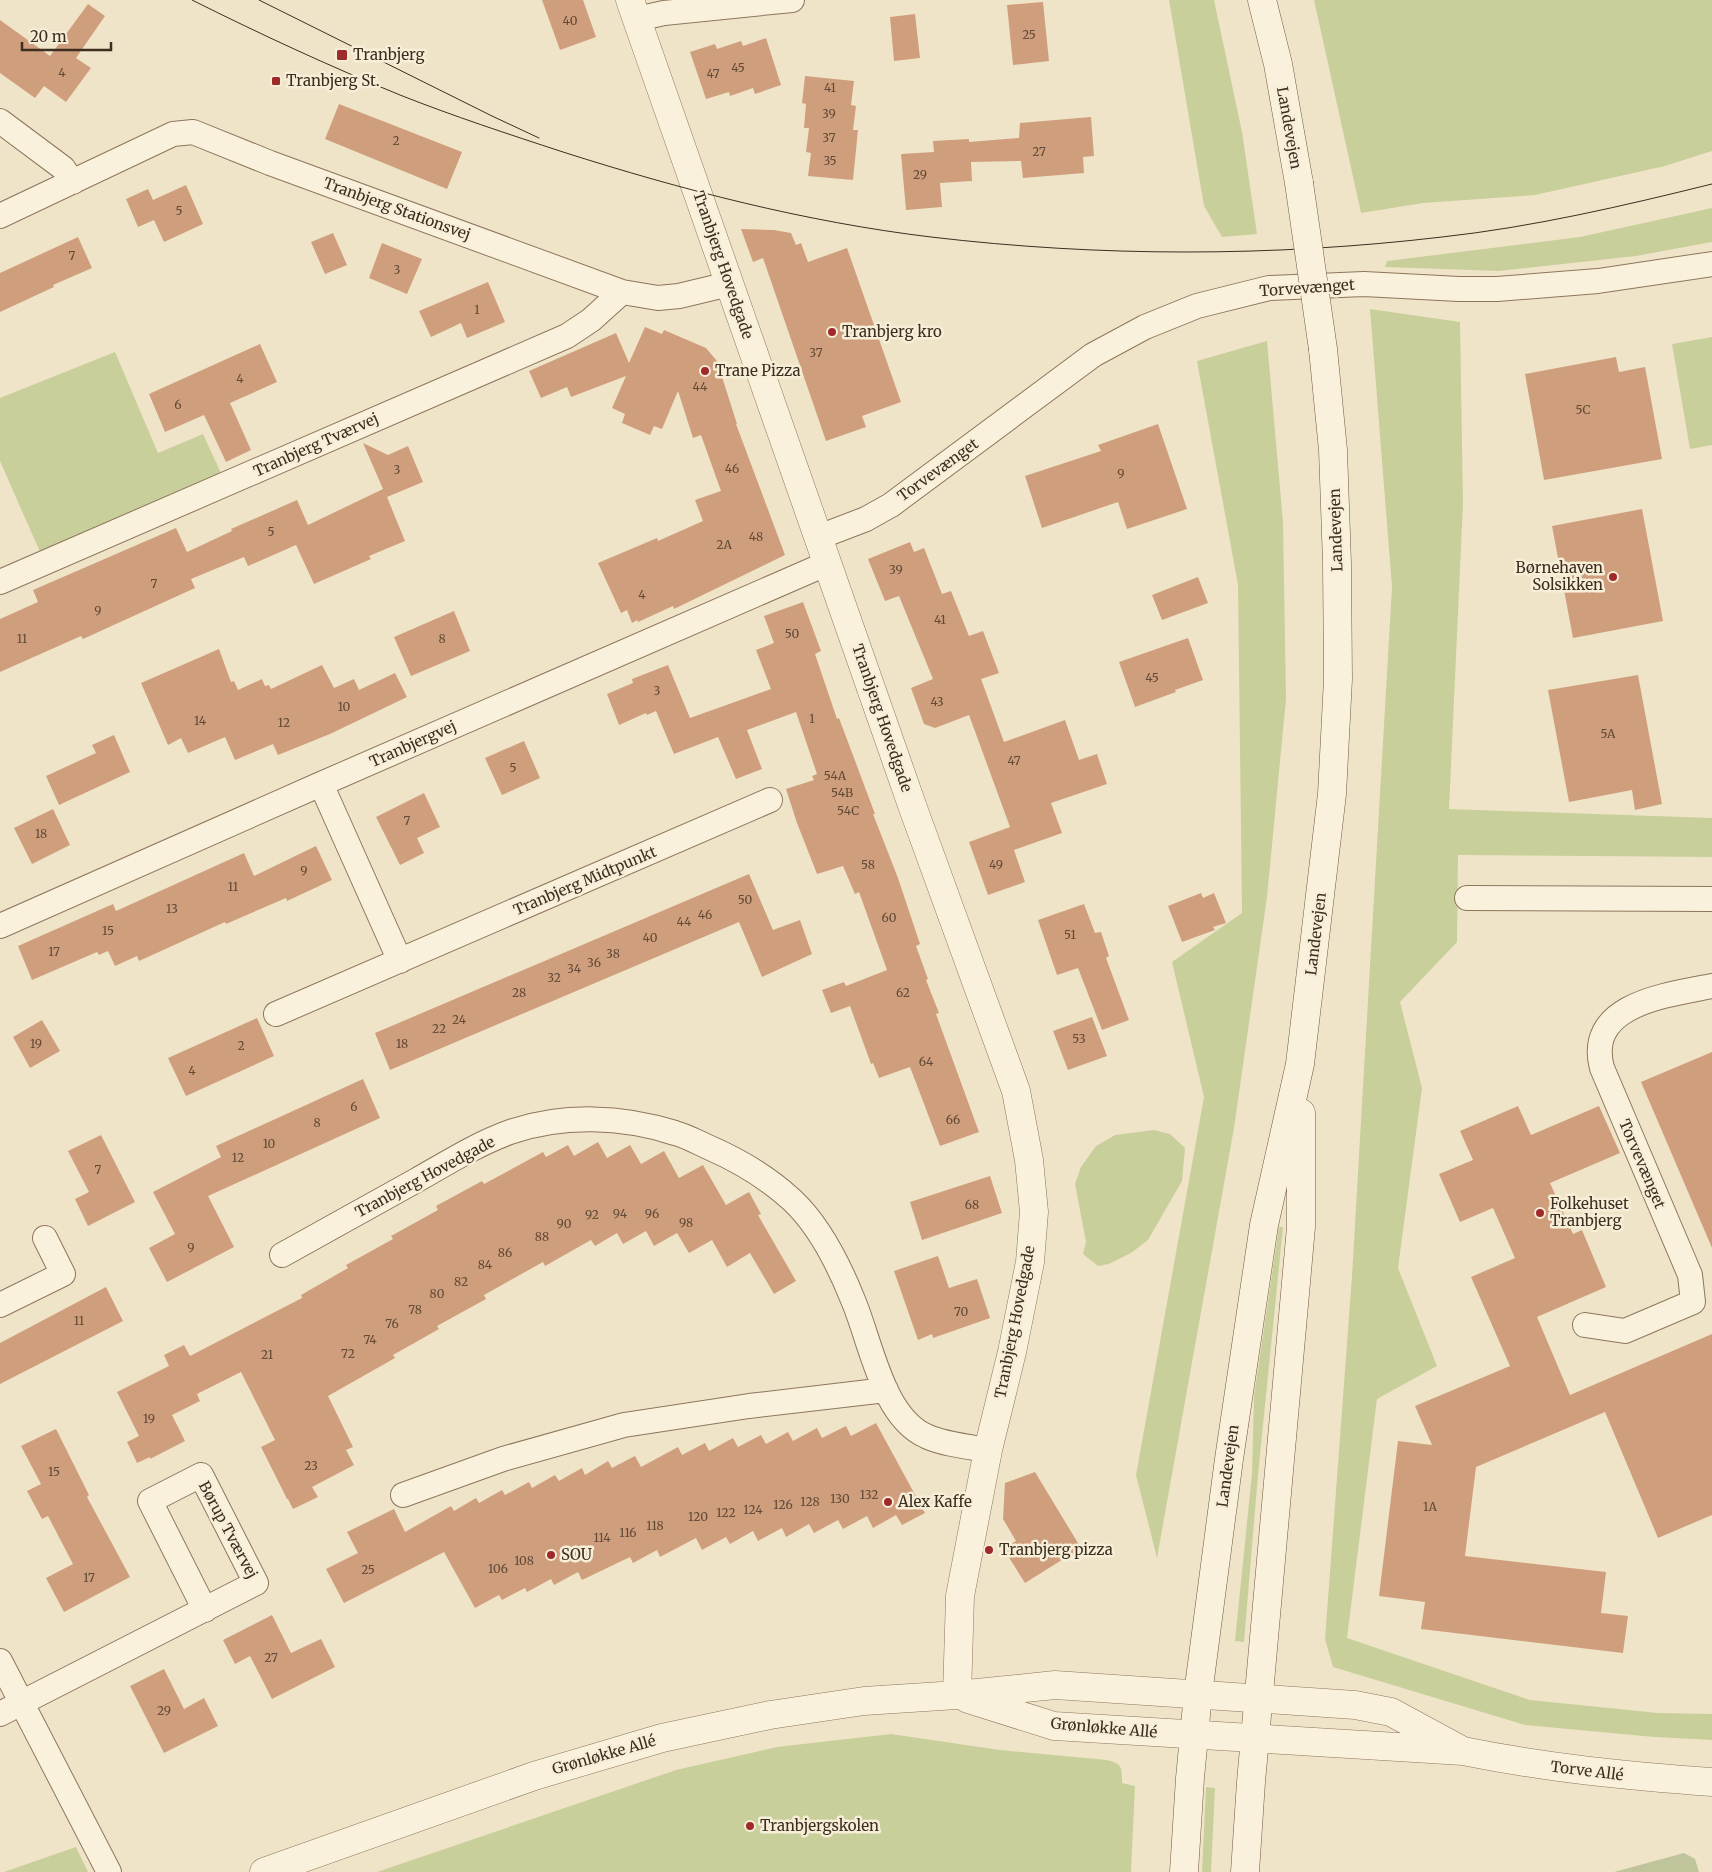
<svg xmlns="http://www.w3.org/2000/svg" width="1712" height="1872" viewBox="0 0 1712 1872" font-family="Merriweather,serif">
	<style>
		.green { fill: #c9cf9b }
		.cemetery { fill: #bfc49a }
		.building { fill: #cf9f7d }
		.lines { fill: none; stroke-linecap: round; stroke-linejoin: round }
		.minor-casing { stroke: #8d765c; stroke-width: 26 }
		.tertiary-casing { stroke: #8d765c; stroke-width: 29 }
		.secondary-casing { stroke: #6f573f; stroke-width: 29 }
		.minor { stroke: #faf1dc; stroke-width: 24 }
		.tertiary { stroke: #faf1dc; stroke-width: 28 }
		.secondary { stroke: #faf1dc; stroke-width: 28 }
		.tram { stroke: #3d2e20; stroke-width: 1 }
		.secondary-bridge-casing { stroke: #6f573f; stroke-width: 29; stroke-linecap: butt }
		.secondary-bridge { stroke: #faf1dc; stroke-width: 28 }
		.poi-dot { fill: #9e2a2b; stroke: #f7eed8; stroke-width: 2 }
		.labels { text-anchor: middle; stroke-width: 5; stroke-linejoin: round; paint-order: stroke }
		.number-label { font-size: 12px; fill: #624a37 }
		.poi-label { font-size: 15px; fill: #3d2e20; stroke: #f7eed8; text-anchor: start }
		.street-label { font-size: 15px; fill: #3d2e20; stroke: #f7eed8 }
	</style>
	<rect width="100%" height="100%" fill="#f0e4c8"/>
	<path class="green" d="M1169 0H1214L1242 132 1257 234 1222 237 1204 206Z
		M1314 0H1712V151L1665 166 1535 195 1423 203 1361 213Z
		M1712 208V242L1636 256 1499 271 1385 267 1387 261 1580 237Z
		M1370 309 1460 322 1463 504 1449 809 1712 818V857L1458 855 1457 942 1400 1002 1422 1088 1398 1268 1437 1366 1377 1399 1347 1638 1530 1700 1658 1713 1712 1714V1740L1654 1737 1525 1725 1333 1667 1325 1639 1352 1276 1392 587Z
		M1712 337V445L1690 449 1672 344Z
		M1267 341 1283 522 1286 699 1267 897 1234 1128 1157 1558 1136 1475 1204 1097 1172 962 1242 913 1238 585 1197 361Z
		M115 352 158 453 203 434 221 473 40 552 0 461V398Z
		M1154 1130 1170 1134 1185 1148 1182 1181 1148 1240 1131 1253 1109 1264 1098 1266 1083 1254 1086 1242 1075 1184 1081 1167 1096 1146 1115 1135Z
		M1279 1227H1283L1258 1475 1244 1642 1235 1641 1252 1473 1254 1396Z
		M891 1734 1000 1750 1107 1760C1123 1764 1122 1768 1122 1783L1135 1786 1131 1872H377L676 1770 777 1747Z
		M1206 1787 1215 1788 1211 1872H1202Z
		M76 1847 88 1872H4Z"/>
	<path class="cemetery" d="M1684 1853 1695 1859 1699 1872H1614Z"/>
	<path class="building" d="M542 0H583L596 37 560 50Z
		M1043 2 1049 61 1013 65 1007 5Z
		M88 4 105 16 76 58 91 68 66 102 44 86 35 98 0 73V20L50 56Z
		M915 14 920 58 894 61 890 17Z
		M766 38 781 85 755 94 753 88 730 96 729 92 706 99 690 52 715 44 717 49 741 41 743 46Z
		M805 76 854 81 851 105 856 106 853 130H858L853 180 808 176 811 153 806 152 809 128H804L806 104 802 103Z
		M339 104 462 152 447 189 325 139Z
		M1091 117 1094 156 1083 157 1084 173 1023 178 1021 161 971 162 972 181 940 183 942 207 906 210 901 154 934 152 933 141 969 139V142L1019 138 1020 123Z
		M186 185 203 224 164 242 154 220 138 227 126 199 148 189 153 200Z
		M741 229 774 230 791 233 796 245 801 243 808 262 847 248 901 402 862 416 866 427 826 441 763 258 753 262Z
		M333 233 347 265 325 274 311 242Z
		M78 237 92 268 53 285 54 287 0 312V273Z
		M382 243 422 259 407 294 369 278Z
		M488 282 505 322 467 338 461 323 431 337 419 311Z
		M645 327 662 334 664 330 706 348 717 361 737 424H736L785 555 674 609 673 606 638 622 637 620 632 623 627 610 621 613 598 563 657 538 658 541 703 521 695 500 721 491 701 435 693 438 678 391 662 429 654 426 650 435 622 423 625 414 612 408 626 376 571 397 567 387 541 398 529 371 616 333 629 363Z
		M260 344 277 382 230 403 251 450 226 462 204 415 165 432 149 394Z
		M1616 357 1619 372 1645 367 1662 459 1544 480 1525 374Z
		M1158 424 1187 509 1127 529 1118 502 1042 528 1025 476 1101 451 1098 445Z
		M363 443 388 455 408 446 423 482 387 497 405 541 369 556 371 559 314 584 296 545 248 566 244 557 191 579 195 588 83 639 81 636 0 672V619L38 602 33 590 176 528 187 552 232 531 231 529 297 500 308 525 383 489Z
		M1642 509 1663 621 1573 638 1552 526Z
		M910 542 914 552 924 548 942 594 951 591 969 636 983 631 999 673 981 679 1004 742 1065 720 1079 760 1097 754 1107 784 1051 803 1062 833 1014 850 1025 882 988 895 969 842 1010 827 969 715 935 728 924 724 911 688 933 679 899 596 885 601 868 559Z
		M1198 577 1208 603 1162 620 1152 595Z
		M803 602 821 651 815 654 837 719 839 718 875 814H873L898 878 920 944 916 946 928 979 926 980 939 1013 936 1014 979 1132 940 1146 910 1067 879 1078 873 1063 871 1064 850 1006 831 1013 822 990 844 982 846 986 887 970 859 892 855 894 843 866 817 874 797 823 786 789 814 780 812 776 817 774 796 712 747 730 762 769 736 779 718 737 674 754 656 711 647 715 646 713 619 725 607 694 633 683 632 679 668 665 690 718 771 689 756 650 774 643 764 616Z
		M454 611 470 651 411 676 394 637Z
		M1188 638 1203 680 1175 690 1176 692 1135 707 1119 662Z
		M219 649 231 682 234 681 238 690 262 679 265 686 269 685 271 689 322 665 334 688 354 679 359 690 395 673 407 697 330 734 278 755 273 744 235 760 225 737 188 753 181 738 168 745 141 683Z
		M1638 675 1662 804 1635 810 1632 790 1569 802 1548 690Z
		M114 735 130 772 59 805 46 776 96 753 92 745Z
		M524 741 540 778 502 795 485 758Z
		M424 793 440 827 417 838 424 853 400 865 376 817Z
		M53 809 70 845 32 864 14 828Z
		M316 846 332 880 287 901 286 898 226 924 225 922 139 961 137 956 115 966 108 951 99 955 97 952 32 980 18 946 113 904 116 911 244 853 254 876Z
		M749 874 773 930 800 920 812 954 762 977 739 922 390 1070 375 1033Z
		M1201 893 1203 898 1214 893 1226 923 1213 927 1215 930 1182 942 1168 906Z
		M1084 904 1095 933 1101 932 1109 956 1106 958 1129 1020 1102 1030 1078 968 1057 975 1038 920Z
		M1092 1017 1107 1056 1068 1070 1053 1031Z
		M257 1018 274 1056 186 1096 168 1058Z
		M42 1020 60 1051 30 1068 13 1037Z
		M1712 1052V1248L1641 1082Z
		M363 1079 380 1118 208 1196 234 1247 167 1282 149 1248 175 1234 153 1192 221 1157 216 1146Z
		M1518 1106 1531 1135 1599 1106 1620 1153 1550 1183 1573 1234 1582 1230 1606 1287 1537 1317 1570 1395 1712 1334V1515L1658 1538 1605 1412 1476 1467 1465 1556 1606 1572 1601 1613 1628 1616 1623 1653 1421 1629 1425 1602 1379 1596 1398 1441 1432 1445 1415 1406 1510 1366 1471 1277 1515 1258 1493 1208 1460 1222 1439 1174 1473 1160 1460 1131Z
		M101 1135 135 1202 88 1226 75 1199 89 1192 68 1151Z
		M598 1142 607 1158 630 1145 641 1164 664 1151 679 1178 703 1165 726 1205 749 1192 761 1214 758 1215 796 1281 774 1294 750 1253 727 1267 712 1240 689 1253 677 1233 654 1246 646 1231 623 1244 617 1233 595 1246 591 1240 545 1266 543 1262 484 1295 486 1299 437 1326 439 1329 393 1355 395 1358 328 1396 353 1447 346 1450 354 1465 312 1487 318 1497 293 1509 288 1499H287L261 1447 275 1440 241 1372 197 1394 200 1401 172 1415 185 1441 150 1459V1457L137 1463 127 1442 139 1436 117 1392 169 1366 164 1355 184 1345 190 1356 302 1298 301 1295 348 1268 346 1265 393 1239 391 1236 438 1210 436 1206 482 1181 484 1184 543 1152 546 1157 568 1145 574 1156Z
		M990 1176 1002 1213 922 1240 910 1202Z
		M938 1256 949 1288 977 1279 990 1318 933 1338 932 1334 918 1340 894 1271Z
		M106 1287 123 1321 0 1384V1343Z
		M876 1423 925 1513 902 1525 896 1515 873 1528 867 1516 843 1529 838 1520 814 1533 809 1524 786 1537 782 1528 758 1541 753 1531 730 1544 726 1537 702 1550 696 1538 660 1557 657 1550 633 1563 630 1557 582 1580 578 1572 554 1585 551 1579 527 1592 525 1588 502 1600 499 1595 475 1608 444 1552 344 1603 326 1569 358 1553 347 1532 394 1509 405 1532 451 1506 454 1511 476 1498 479 1503 502 1490 505 1495 529 1482 532 1488 555 1475 559 1481 582 1468 585 1475 608 1461 612 1468 635 1456 641 1467 678 1447 682 1455 705 1443 709 1451 733 1438 738 1447 761 1435 766 1444 788 1432 793 1441 817 1428 822 1438 846 1426 851 1436Z
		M56 1429 89 1495 87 1497 130 1577 64 1612 46 1578 73 1564 48 1516 42 1519 27 1491 41 1484 21 1446Z
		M1035 1472 1081 1548 1025 1583 1003 1548 1016 1541 1003 1519 1005 1483Z
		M272 1615 291 1653 321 1639 335 1667 272 1699 250 1656 235 1664 223 1640Z
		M164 1669 184 1709 204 1698 218 1726 164 1753 130 1686Z"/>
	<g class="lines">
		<g class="minor-casing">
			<path id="minor" d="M637 19 664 13 792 0
				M0 121 63 168 73 182
				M0 216 173 134 193 132 270 163 622 292 658 298 679 296 729 284
				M819 537 866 519 891 505 1093 355 1145 327 1197 306 1269 288 1364 284 1459 289H1497L1598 281 1712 264
				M0 582 567 336 591 320 622 292
				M321 784 400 961
				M1467 898 1712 899
				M0 926 321 784 828 563
				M276 1014 770 800
				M282 1255C327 1230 372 1205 417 1180 447 1163 477 1144 510 1132 563 1114 622 1116 675 1133 686 1136 697 1142 708 1147 738 1160 768 1178 792 1200 820 1226 839 1265 853 1300 871 1342 882 1416 926 1436 942 1444 970 1447 988 1450
				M0 1305 63 1274 45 1238
				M1585 1325 1625 1331 1693 1302 1690 1275 1602 1068C1585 1004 1667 995 1712 986
				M403 1495 503 1459 624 1425 749 1406 886 1390
				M0 1661 109 1872
				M0 1714 21 1703 256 1583 201 1475 150 1501 205 1610"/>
		</g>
		<g class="tertiary-casing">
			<path id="tertiary" d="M630 0 913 808 1016 1091 1029 1160 1034 1212 1030 1262 1012 1352 988 1450 960 1596 957 1695
				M968 1699 1054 1726 1463 1751C1547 1768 1627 1776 1712 1782
				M264 1872 534 1776 662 1738 770 1715 864 1701 957 1695 1055 1685 1355 1705 1391 1712 1463 1751"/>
		</g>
		<g class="secondary-casing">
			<path id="secondary" d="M1262 0 1278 64 1299 183
				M1184 1872 1190 1778 1198 1694 1229 1459 1264 1225 1300 1064 1332 794 1338 679 1337 563 1333 450 1323 349
				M1245 1872 1251 1782 1301 1227V1113"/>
		</g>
		<use href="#minor" class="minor"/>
		<use href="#tertiary" class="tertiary"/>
		<use href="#secondary" class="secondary"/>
		<path class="tram" d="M192 0C260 34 329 66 400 95 453 116 508 134 563 152 682 190 806 222 931 237 1100 257 1272 257 1442 237 1533 227 1623 206 1712 184
			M259 0 492 116 539 138"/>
		<g class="secondary-bridge-casing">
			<path id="secondary-bridge" d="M1299 183 1323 349"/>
		</g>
		<use href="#secondary-bridge" class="secondary-bridge"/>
	</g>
	<g class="poi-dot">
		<rect x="336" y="49" width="12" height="12" rx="2.5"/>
		<rect x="271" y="76" width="10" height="10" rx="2.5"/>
		<circle cx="832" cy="332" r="5"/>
		<circle cx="705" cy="371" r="5"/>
		<circle cx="1613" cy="577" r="5"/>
		<circle cx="1540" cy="1213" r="5"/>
		<circle cx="888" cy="1502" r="5"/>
		<circle cx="989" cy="1550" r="5"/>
		<circle cx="551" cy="1555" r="5"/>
		<circle cx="750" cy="1826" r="5"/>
	</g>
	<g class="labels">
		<g class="number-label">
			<text x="570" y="25">40</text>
			<text x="1029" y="39">25</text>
			<text x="738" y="72">45</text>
			<text x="62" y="77">4</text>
			<text x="713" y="78">47</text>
			<text x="830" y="92">41</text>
			<text x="829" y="118">39</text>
			<text x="829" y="142">37</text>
			<text x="396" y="145">2</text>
			<text x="1039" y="156">27</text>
			<text x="830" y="165">35</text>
			<text x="920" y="179">29</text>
			<text x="179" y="215">5</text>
			<text x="72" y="260">7</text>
			<text x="397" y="274">3</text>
			<text x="477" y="314">1</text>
			<text x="816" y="357">37</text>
			<text x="240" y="383">4</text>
			<text x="700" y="391">44</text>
			<text x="178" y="409">6</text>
			<text x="1583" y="414">5C</text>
			<text x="732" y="473">46</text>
			<text x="397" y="474">3</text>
			<text x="1121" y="478">9</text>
			<text x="271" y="536">5</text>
			<text x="756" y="541">48</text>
			<text x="724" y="549">2A</text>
			<text x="896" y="574">39</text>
			<text x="154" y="588">7</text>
			<text x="642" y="599">4</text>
			<text x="98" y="615">9</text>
			<text x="940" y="624">41</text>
			<text x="792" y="638">50</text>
			<text x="22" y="643">11</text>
			<text x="442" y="643">8</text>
			<text x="1152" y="682">45</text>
			<text x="657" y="695">3</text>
			<text x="937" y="706">43</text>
			<text x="344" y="711">10</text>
			<text x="812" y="723">1</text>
			<text x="200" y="725">14</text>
			<text x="284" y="727">12</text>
			<text x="1608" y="738">5A</text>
			<text x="1014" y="765">47</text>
			<text x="513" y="772">5</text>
			<text x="835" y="780">54A</text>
			<text x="842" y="797">54B</text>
			<text x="848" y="815">54C</text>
			<text x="407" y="825">7</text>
			<text x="41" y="838">18</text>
			<text x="868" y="869">58</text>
			<text x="996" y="869">49</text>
			<text x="304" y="875">9</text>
			<text x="233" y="891">11</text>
			<text x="745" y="904">50</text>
			<text x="172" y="913">13</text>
			<text x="705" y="919">46</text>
			<text x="889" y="922">60</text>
			<text x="684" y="926">44</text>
			<text x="108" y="935">15</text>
			<text x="1070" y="939">51</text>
			<text x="650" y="942">40</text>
			<text x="54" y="956">17</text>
			<text x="613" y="958">38</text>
			<text x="594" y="967">36</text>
			<text x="574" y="973">34</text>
			<text x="554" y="982">32</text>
			<text x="519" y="997">28</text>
			<text x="903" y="997">62</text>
			<text x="459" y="1024">24</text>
			<text x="439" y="1033">22</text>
			<text x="1079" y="1043">53</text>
			<text x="36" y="1048">19</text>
			<text x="402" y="1048">18</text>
			<text x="241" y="1050">2</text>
			<text x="926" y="1066">64</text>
			<text x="192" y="1075">4</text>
			<text x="354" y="1111">6</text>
			<text x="953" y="1124">66</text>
			<text x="317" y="1127">8</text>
			<text x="269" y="1148">10</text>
			<text x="238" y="1162">12</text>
			<text x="98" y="1174">7</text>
			<text x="972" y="1209">68</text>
			<text x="620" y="1218">94</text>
			<text x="652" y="1218">96</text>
			<text x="592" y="1219">92</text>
			<text x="686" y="1227">98</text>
			<text x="564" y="1228">90</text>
			<text x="542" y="1241">88</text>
			<text x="191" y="1252">9</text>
			<text x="505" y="1257">86</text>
			<text x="485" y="1269">84</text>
			<text x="461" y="1286">82</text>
			<text x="437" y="1298">80</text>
			<text x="415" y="1314">78</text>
			<text x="961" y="1316">70</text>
			<text x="79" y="1325">11</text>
			<text x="392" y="1328">76</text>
			<text x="370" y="1344">74</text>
			<text x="348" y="1358">72</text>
			<text x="267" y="1359">21</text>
			<text x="149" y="1423">19</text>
			<text x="311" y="1470">23</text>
			<text x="54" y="1476">15</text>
			<text x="869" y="1499">132</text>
			<text x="840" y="1503">130</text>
			<text x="810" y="1506">128</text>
			<text x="783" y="1509">126</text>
			<text x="1430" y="1511">1A</text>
			<text x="753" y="1514">124</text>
			<text x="726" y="1517">122</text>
			<text x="698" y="1521">120</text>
			<text x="655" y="1530">118</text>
			<text x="628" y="1537">116</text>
			<text x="602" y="1542">114</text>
			<text x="524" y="1565">108</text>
			<text x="498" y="1573">106</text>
			<text x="368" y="1574">25</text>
			<text x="89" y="1582">17</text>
			<text x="271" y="1662">27</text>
			<text x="164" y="1715">29</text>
		</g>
		<g class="poi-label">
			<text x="353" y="60">Tranbjerg</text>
			<text x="286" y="86">Tranbjerg St.</text>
			<text x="842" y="337">Tranbjerg kro</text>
			<text x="715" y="376">Trane Pizza</text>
			<text x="1603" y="573" text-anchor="end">Børnehaven<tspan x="1603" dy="17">Solsikken</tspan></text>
			<text x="1550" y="1209">Folkehuset<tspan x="1550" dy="17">Tranbjerg</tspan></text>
			<text x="898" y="1507">Alex Kaffe</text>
			<text x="999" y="1555">Tranbjerg pizza</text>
			<text x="561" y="1560">SOU</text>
			<text x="760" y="1831">Tranbjergskolen</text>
		</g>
		<g class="street-label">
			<text transform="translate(1289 128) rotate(80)" y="5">Landevejen</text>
			<text transform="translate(397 209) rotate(20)" y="5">Tranbjerg Stationsvej</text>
			<text transform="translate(723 265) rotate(71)" y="5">Tranbjerg Hovedgade</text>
			<text transform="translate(1307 288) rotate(-4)" y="5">Torvevænget</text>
			<text transform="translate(316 445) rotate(-24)" y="5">Tranbjerg Tværvej</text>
			<text transform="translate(938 470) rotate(-36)" y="5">Torvevænget</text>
			<text transform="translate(1336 530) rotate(-92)" y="5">Landevejen</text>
			<text transform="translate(882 718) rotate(71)" y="5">Tranbjerg Hovedgade</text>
			<text transform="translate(413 744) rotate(-24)" y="5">Tranbjergvej</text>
			<text transform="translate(585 881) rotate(-23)" y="5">Tranbjerg Midtpunkt</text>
			<text transform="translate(1316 934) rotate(-83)" y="5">Landevejen</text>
			<text transform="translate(1642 1164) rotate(67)" y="5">Torvevænget</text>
			<text transform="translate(425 1177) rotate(-28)" y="5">Tranbjerg Hovedgade</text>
			<text transform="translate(1015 1322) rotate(-79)" y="5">Tranbjerg Hovedgade</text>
			<text transform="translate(1228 1466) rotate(-82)" y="5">Landevejen</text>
			<text transform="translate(228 1530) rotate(62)" y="5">Børup Tværvej</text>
			<text transform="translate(1104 1728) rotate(5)" y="5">Grønløkke Allé</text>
			<text transform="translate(604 1755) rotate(-16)" y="5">Grønløkke Allé</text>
			<text transform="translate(1587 1771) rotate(7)" y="5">Torve Allé</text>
		</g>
	</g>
	<path d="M22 42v8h89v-8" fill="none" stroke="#3d2e20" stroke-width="2.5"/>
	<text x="30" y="42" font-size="15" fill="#3d2e20" stroke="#f7eed8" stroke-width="4" paint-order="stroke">20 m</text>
</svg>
